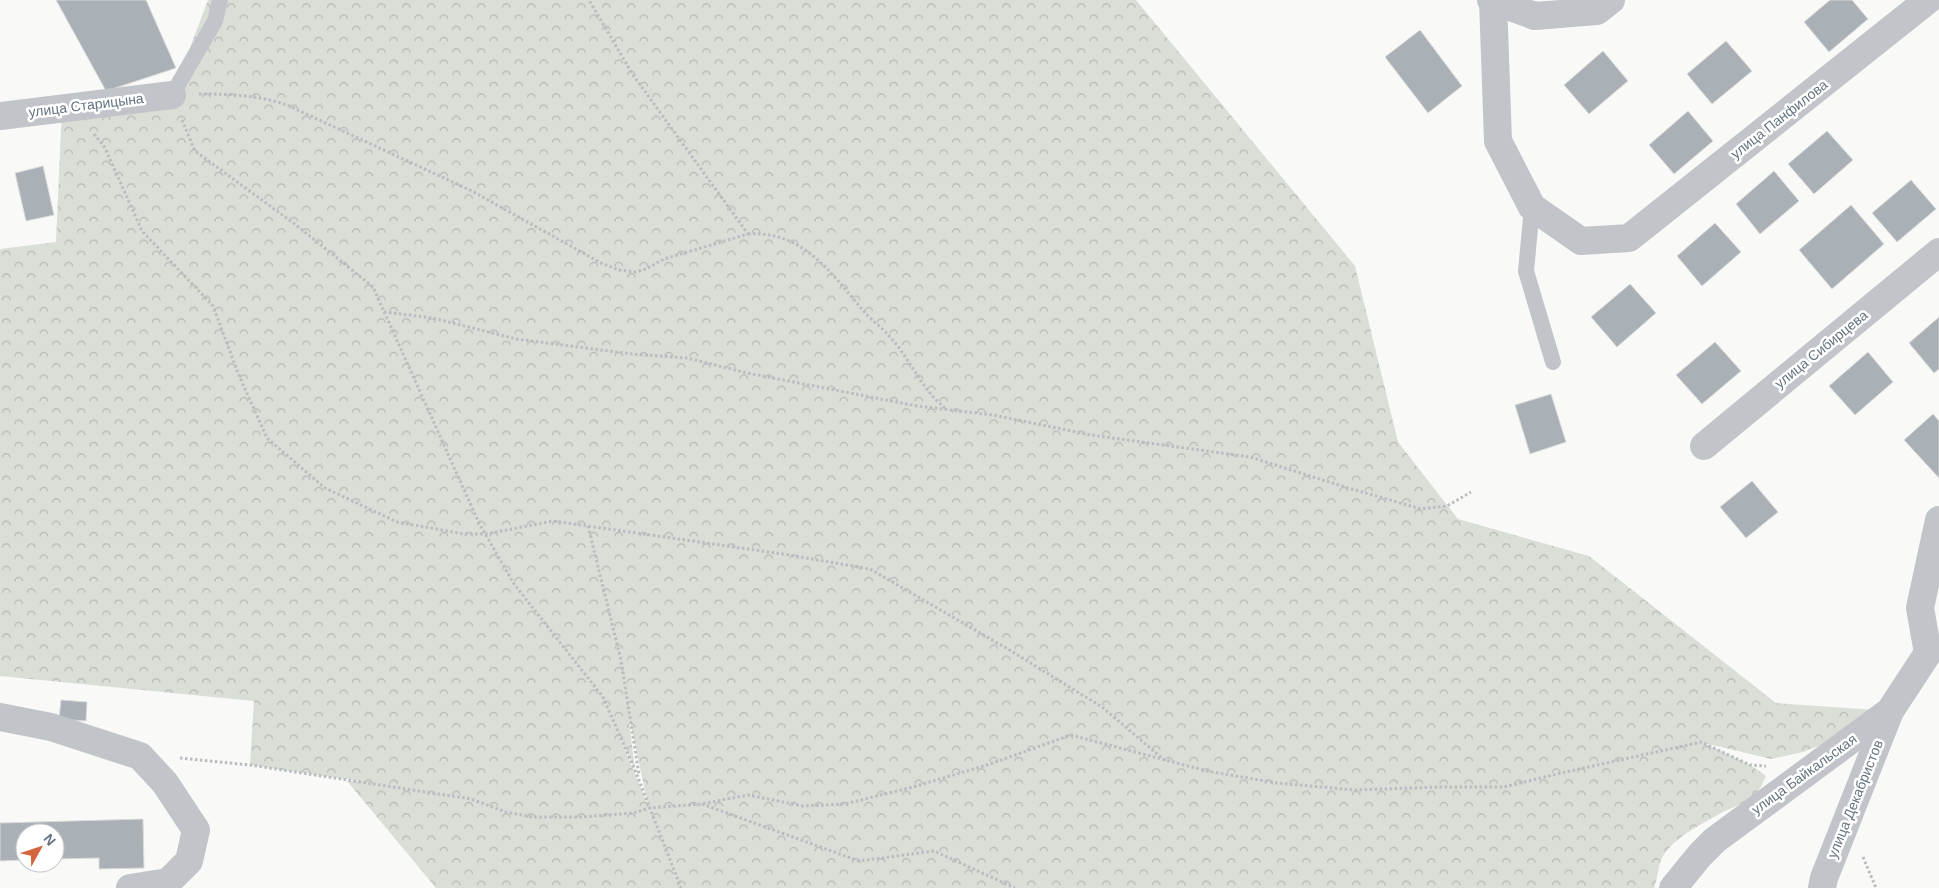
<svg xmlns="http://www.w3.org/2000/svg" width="1939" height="888" viewBox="0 0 1939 888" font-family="Helvetica,sans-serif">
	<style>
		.forest { fill: url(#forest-crowns); fill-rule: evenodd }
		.building { fill: #a9b0b6; stroke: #dbdbda }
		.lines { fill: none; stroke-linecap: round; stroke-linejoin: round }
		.path { stroke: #babdc0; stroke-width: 3; stroke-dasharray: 2.5 2.5; stroke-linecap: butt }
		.service { stroke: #c1c5c9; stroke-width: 16 }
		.minor { stroke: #c1c5c9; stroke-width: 28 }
		.labels { text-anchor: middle; stroke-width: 5; stroke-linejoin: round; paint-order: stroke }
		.street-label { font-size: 14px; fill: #667480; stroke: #fff }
	</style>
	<defs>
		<pattern id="forest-crowns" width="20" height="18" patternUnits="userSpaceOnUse" patternTransform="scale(1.25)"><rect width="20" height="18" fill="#d9ded7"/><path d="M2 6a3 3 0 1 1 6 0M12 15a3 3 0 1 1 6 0" fill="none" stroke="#b4b9b4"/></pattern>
	</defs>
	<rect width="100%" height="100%" fill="#f9f9f8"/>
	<path class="forest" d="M208 0H1136L1355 266 1398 442 1458 519 1589 556 1776 703 1890 711 1834 740 1803 752 1771 759 1704 743 1750 765 1766 776C1763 781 1762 786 1759 790 1750 802 1735 806 1723 812 1704 823 1682 833 1668 849 1656 863 1660 873 1654 888H436L347 781H359L250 765 254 701 0 676V249L56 242 62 108 172 95ZM629 721H630L648 805 616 728 635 770Z"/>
	<path class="building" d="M56 0H146L176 68 106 91Z
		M1830 0H1852L1868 19 1829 52 1804 22Z
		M1420 30 1462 86 1428 113 1385 57Z
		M1726 41 1752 71 1712 104 1687 74Z
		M1603 51 1628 81 1589 114 1564 85Z
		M1688 111 1713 141 1674 174 1649 145Z
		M1827 131 1853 160 1814 194 1788 164Z
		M43 166 54 215 26 221 15 173Z
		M1774 171 1799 201 1760 234 1736 204Z
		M1911 180 1936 209 1897 242 1872 213Z
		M1851 205 1884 244 1832 289 1799 250Z
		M1715 223 1741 252 1702 286 1677 256Z
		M1630 284 1656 313 1617 347 1591 317Z
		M1939 317V369L1934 373 1909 343Z
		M1715 342 1741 371 1702 404 1676 375Z
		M1868 352 1893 382 1855 415 1829 386Z
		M1551 394 1566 442 1530 454 1515 405Z
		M1933 414 1939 421V478L1904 440Z
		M1752 481 1778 512 1746 538 1720 507Z
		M61 700 87 702 86 721 59 719Z
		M143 819 144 868 99 869V858L55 859V833H25V860L0 861V823Z"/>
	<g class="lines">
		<path class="path" d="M199 94C229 94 258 95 287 105L472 191 601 263 619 270 636 272 646 269 664 259 748 234 633 75 589 0
			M182 120 195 151 296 225 373 287 479 523 514 584 603 697 635 770 681 888
			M94 134 105 148 142 231 213 306 238 373 267 438 325 488 397 522 464 534H486L553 521 783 554 870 569 1006 648 1102 707 1162 758
			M748 234C806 230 834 278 868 316 875 323 884 329 890 337 911 360 921 389 946 409
			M384 312 433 318 516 339 632 354 687 358 747 373 917 406 993 415 1091 435 1250 457 1345 487 1421 509 1447 506 1471 492
			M588 526 621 660 639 775
			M180 758 250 765 471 799 506 812 532 817H582L634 813 649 808 701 804 748 795 803 806 845 804 913 787 990 764 1071 735 1207 771 1277 783 1354 790 1440 787H1504L1557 774 1701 742 1750 765 1766 766
			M702 804 859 861 934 851 1015 888
			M1863 857 1876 888"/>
		<path class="service" d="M172 95 215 21 220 0
			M1532 207 1526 271 1553 362"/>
		<path class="minor" d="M1491 0 1535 16 1597 11 1611 0
			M1493 0 1498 141 1532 207 1581 241 1629 238 1928 0
			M0 116 172 95
			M1704 446 1939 252
			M1928 653 1920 608 1939 520
			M0 717 51 727 140 756 165 783 196 830 189 861 168 882 130 888
			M1673 888 1700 855 1715 840 1890 711 1928 653
			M1822 888 1824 878 1890 711"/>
	</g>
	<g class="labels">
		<g class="street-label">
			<text transform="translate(86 105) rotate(-7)" y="5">улица Старицына</text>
			<text transform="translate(1779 119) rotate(-38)" y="5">улица Панфилова</text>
			<text transform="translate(1821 349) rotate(-39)" y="5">улица Сибирцева</text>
			<text transform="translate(1804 774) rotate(-36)" y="5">улица Байкальская</text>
			<text transform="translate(1855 799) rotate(-68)" y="5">улица Декабристов</text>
		</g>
	</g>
	<g transform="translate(40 848) rotate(50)"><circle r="24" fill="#ffffff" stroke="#c2c7cc"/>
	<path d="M0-4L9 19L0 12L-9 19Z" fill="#d4663d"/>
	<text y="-8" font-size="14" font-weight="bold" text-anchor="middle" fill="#667480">N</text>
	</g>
</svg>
